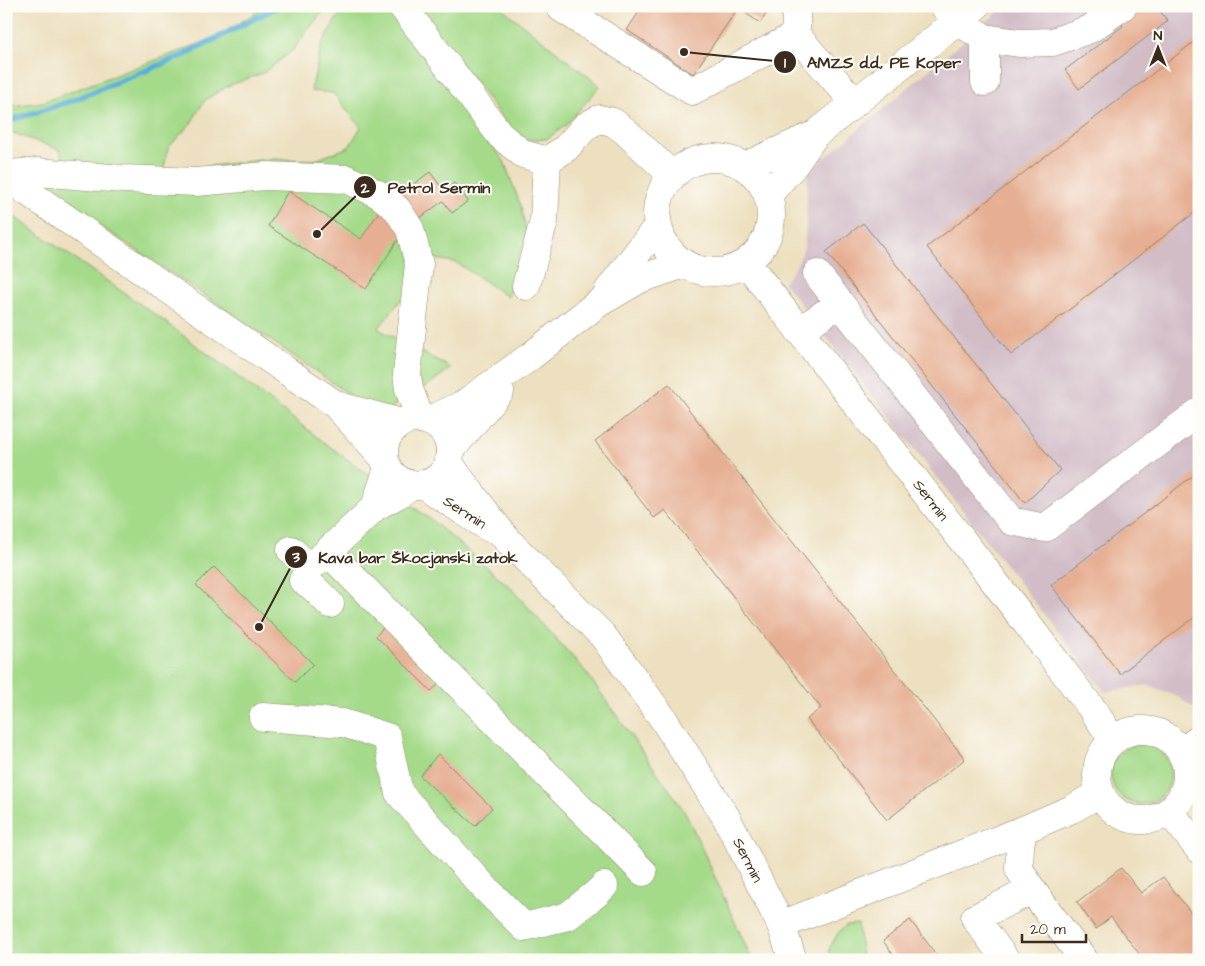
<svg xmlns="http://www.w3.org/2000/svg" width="1205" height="966" viewBox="0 0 1205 966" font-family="'Architects Daughter',sans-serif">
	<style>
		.industrial { fill: #d2bdc7 }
		.green { fill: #a5da8a; stroke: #708254 }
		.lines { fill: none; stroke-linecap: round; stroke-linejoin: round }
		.stream { stroke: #57aed4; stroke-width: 6 }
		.building { fill: #e6af93 }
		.minor-casing { stroke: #94856f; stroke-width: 29 }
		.major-casing { stroke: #94856f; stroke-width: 29 }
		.minor { stroke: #fff; stroke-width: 28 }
		.major { stroke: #fff; stroke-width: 28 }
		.labels { text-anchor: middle; stroke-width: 4; stroke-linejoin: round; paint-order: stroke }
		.street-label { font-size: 15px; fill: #3b2a1e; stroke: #fdfcf7 }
		.leader { fill: none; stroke: #3b2a1e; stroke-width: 2 }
		.callout-dot { fill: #3b2a1e; stroke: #fdfcf7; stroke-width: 2 }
		.mark-label { font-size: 15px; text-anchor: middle; font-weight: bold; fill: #fff }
		.callout-label { font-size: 16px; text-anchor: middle; font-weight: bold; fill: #3b2a1e; stroke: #fdfcf7; stroke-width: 4; stroke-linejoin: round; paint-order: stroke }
	</style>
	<rect width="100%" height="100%" fill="#fdfcf7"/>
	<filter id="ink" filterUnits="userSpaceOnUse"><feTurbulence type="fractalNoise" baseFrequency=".02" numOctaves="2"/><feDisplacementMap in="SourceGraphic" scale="10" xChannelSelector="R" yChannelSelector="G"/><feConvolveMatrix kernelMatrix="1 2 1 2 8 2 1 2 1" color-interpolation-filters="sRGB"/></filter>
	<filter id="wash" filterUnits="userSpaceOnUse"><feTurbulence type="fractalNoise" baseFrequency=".0096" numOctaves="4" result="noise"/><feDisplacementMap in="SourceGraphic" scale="20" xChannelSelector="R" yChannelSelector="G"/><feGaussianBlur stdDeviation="1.12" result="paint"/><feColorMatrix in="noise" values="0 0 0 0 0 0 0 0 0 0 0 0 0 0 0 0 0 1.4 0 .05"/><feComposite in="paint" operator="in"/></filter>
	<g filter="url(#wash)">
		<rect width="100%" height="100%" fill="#ede0c0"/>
		<path class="industrial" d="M1005 6H1199V704L1194 708 1178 697 1149 685 1105 692 784 283 799 261 804 247 806 226 808 172Z"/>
		<path class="green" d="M267 6H328L315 21 292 51 263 73 228 86 205 100 191 123 168 148 163 172 267 159 315 160 349 147 361 127 333 93 311 91 322 44 335 21 346 6H391L441 78 504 161 521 207 528 241 520 251 508 297 457 263 433 258 378 329 451 368 427 386 401 396 389 413 382 417 237 317 34 182 70 167 62 159 60 150 8 131 6 129V109L11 106 43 102 215 38Z
			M415 6H499L600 86 566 125 547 139 530 140 512 130Z
			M6 211 160 318 329 446 430 519 508 585 585 671 685 812 700 844 752 960H6Z
			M1111 774a30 30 0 1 1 60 0a30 30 0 1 1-60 0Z
			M858 924 862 960H829L830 947 838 933 846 925Z"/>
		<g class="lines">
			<path class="stream" d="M8 121 71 101 184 55 279 6"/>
		</g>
		<g id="blocks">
			<path class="building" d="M643 6H772L760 23 738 8 693 74 627 30Z
				M1107 6H1159L1157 8 1168 21 1079 89 1065 70 1123 26Z
				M1199 38V209L1011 355 927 247Z
				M430 172 444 191 454 183 468 201 452 213 443 201 405 229 366 289 268 226 288 191 361 239 382 207Z
				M863 223 1060 470 1025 503 826 252Z
				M669 384 775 520 965 759 887 820 807 719 821 708 665 510 654 518 595 441Z
				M1199 471V614L1120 674 1051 585Z
				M214 567 313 664 295 682 196 585Z
				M383 628 439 684 431 691 376 636Z
				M438 754 492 808 475 826 420 776Z
				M1121 868 1141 893 1163 877 1199 923V960H1144L1111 917 1096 929 1077 902Z
				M910 920 929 945 940 960H897L883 941Z"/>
		</g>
	</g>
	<g filter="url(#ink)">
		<use href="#blocks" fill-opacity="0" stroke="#94856f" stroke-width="1"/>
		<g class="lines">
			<g class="minor-casing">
				<path id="minor" d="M402 6 501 136 523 154 547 161 566 148 586 126 599 119 613 122 625 131 672 175
					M562 6 561 8 692 91 796 35V6
					M944 6 957 21 985 38 1019 43 1053 42 1090 29 1123 6
					M796 35 855 103
					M985 82V38
					M657 215a57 57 0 1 1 114 0a57 57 0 1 1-114 0Z
					M745 166 816 134 976 6
					M6 174 38 172 123 179 196 182 266 176 347 179 380 195 397 209 410 229 419 264 407 374 409 389 420 419
					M768 195 794 165 815 135
					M746 262 1008 599 1093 710 1113 740
					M817 274 1011 521 1045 528 1199 412
					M526 286 544 221 547 161
					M608 291 657 227
					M799 331 840 303
					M428 421 464 404 531 356 597 304 640 279 684 264
					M450 451 500 391
					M375 507 388 468
					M291 550 310 568
					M328 552 643 872
					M330 604 314 588 303 580 310 568 375 507 399 494 413 484
					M263 717 343 723 387 737 399 793 483 886 524 927 568 916 597 893 604 886
					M1097 775a45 45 0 1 1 90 0a45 45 0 1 1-90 0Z
					M1181 753 1199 739
					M1169 811 1199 849
					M1023 830 1020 846 1019 869 1032 890 1084 960
					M781 925 1023 830 1072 809 1100 793
					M1006 960 975 918 1032 890"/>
			</g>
			<g class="major-casing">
				<path id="major" d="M6 177 336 405 384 458
					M336 405 401 423
					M384 452a33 33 0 1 1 66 0a33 33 0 1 1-66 0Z
					M448 461 458 476 507 540 603 636 662 717 726 817 781 925 793 960
					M422 484 489 528"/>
			</g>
			<use href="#minor" class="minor"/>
			<use href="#major" class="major"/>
		</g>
	</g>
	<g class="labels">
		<g class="street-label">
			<text transform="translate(931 500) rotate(52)" y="5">Sermin</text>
			<text transform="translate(465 512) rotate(33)" y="5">Sermin</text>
			<text transform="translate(748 860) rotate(63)" y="5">Sermin</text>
		</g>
	</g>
	<path class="leader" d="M684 52L785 62M317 234L365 187M259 627L296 557"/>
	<g class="callout-dot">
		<circle cx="684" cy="52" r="5"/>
		<circle cx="317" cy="234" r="5"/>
		<circle cx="259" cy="627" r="5"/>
		<circle cx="785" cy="62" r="12"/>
		<circle cx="365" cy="187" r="12"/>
		<circle cx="296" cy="557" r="12"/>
	</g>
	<g class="mark-label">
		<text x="785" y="68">1</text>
		<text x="365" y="193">2</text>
		<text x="296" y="562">3</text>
	</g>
	<g class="callout-label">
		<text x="884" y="68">AMZS d.d., PE Koper</text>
		<text x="439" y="193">Petrol Sermin</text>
		<text x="418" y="563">Kava bar Škocjanski zatok</text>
	</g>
	<rect width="1205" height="966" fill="none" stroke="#fdfcf7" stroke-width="25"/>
	<g transform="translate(1158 48)" stroke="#fdfcf7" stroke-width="4" paint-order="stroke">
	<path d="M0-4L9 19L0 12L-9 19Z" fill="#3b2a1e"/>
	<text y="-8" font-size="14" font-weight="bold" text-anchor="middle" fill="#3b2a1e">N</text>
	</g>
	<path d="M1022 934v8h64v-8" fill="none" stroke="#3b2a1e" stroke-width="2.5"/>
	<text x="1030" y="934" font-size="15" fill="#3b2a1e" stroke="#fdfcf7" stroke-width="4" paint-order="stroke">20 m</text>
</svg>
